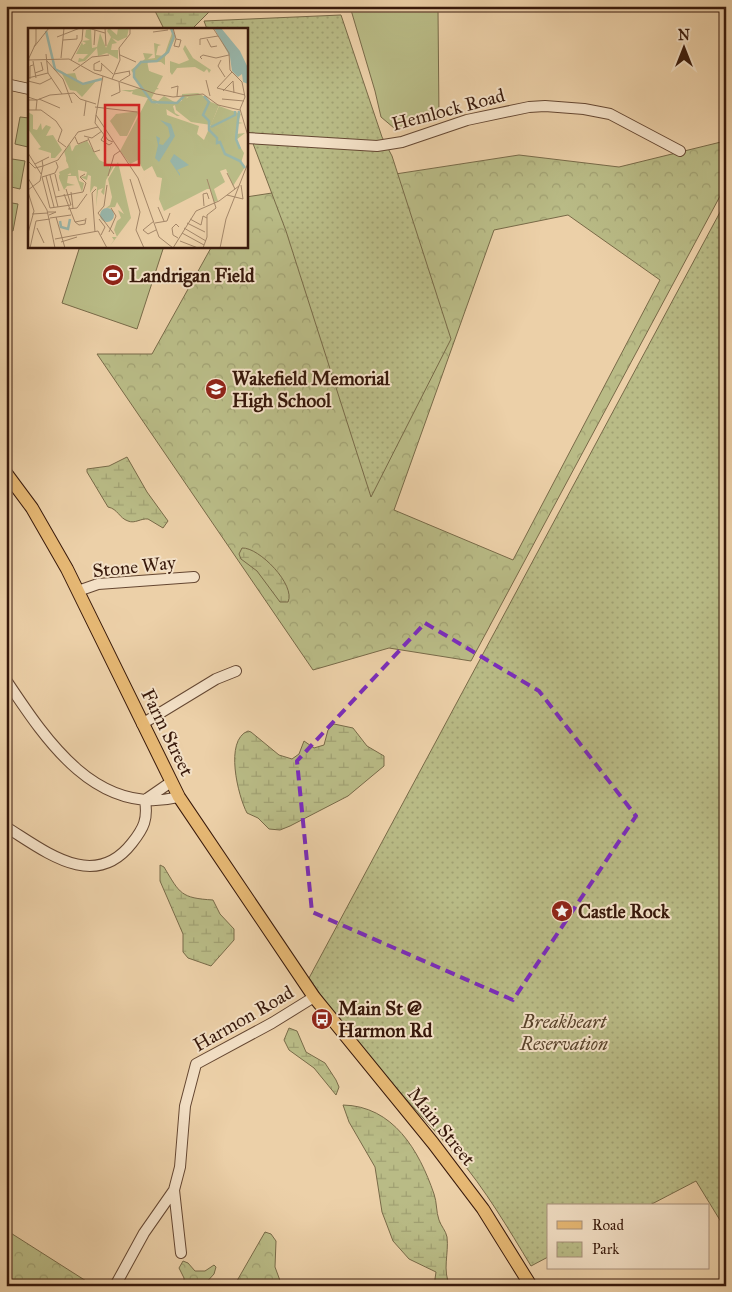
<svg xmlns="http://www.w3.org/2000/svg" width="732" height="1292" viewBox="0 0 732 1292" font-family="'IM FELL Great Primer',serif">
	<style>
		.grass { fill: #b9bb86; stroke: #786a48 }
		.forest { fill: url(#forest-crowns); stroke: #786a48; fill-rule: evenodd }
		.wetland { fill: url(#wetland-marsh); stroke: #786a48 }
		.park { fill: url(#park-dots); stroke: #786a48 }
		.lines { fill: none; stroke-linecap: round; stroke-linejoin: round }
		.minor-casing { stroke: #654732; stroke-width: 12 }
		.major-casing { stroke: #38190b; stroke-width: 14 }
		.minor { stroke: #f3e0c6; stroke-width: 10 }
		.major { stroke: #e6b874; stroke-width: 12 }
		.marked { fill: none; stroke: #7b2cbf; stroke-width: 4; stroke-dasharray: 10 6; stroke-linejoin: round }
		.labels { text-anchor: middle; stroke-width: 4; stroke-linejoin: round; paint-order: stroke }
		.street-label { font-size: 19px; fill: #38190b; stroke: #f3e0c6 }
		.poi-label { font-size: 19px; font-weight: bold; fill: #38190b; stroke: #f3e0c6; text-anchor: start }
		.park-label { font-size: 19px; font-style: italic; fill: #58422a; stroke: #f3e0c6 }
		.inset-river { fill: none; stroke: #99b6aa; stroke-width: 2.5 }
		.inset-road { fill: none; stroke: #a48769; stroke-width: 1 }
		.view { fill: #d62828; fill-opacity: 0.15; stroke: #d62828; stroke-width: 2.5 }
		.inset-edge { fill: none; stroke: #38190b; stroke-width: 2.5 }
	</style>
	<defs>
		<pattern id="forest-crowns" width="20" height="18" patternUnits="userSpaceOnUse" patternTransform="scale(1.25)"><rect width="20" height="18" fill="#b9bb86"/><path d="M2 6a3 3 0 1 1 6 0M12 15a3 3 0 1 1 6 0" fill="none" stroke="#a0a072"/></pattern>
		<pattern id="wetland-marsh" width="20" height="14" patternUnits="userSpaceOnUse" patternTransform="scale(1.25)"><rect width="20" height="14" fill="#b9bb86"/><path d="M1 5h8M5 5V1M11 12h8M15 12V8" fill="none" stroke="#a0a072"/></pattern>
		<pattern id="park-dots" width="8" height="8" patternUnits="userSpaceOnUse" patternTransform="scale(1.25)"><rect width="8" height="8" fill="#b9bb86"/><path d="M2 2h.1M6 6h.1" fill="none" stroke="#a0a072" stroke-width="1.8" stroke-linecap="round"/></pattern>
	</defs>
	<rect width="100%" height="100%" fill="#ecd0a8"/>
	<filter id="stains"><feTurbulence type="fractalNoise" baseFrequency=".004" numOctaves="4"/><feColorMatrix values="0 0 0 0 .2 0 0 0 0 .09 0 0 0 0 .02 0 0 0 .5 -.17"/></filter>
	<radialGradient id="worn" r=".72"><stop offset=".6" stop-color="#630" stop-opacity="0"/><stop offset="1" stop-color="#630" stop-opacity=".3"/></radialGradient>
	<path class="grass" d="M375 6H433L438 10 439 119 394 128 381 117 375 91 351 10Z
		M20 117 29 118 28 147 15 144Z
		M12 159 25 161 20 189 7 186Z
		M6 202 18 204 13 231 6 230Z
		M80 246H164L137 329 62 303Z"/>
	<path class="forest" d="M725 141 726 185 471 661 389 648 313 670 97 354H152L212 246H246V197L519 155 619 167ZM568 215 660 280 513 560 394 510 494 230Z
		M6 1230 94 1286H6Z
		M265 1232 271 1234 276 1241 275 1267 282 1286H234Z
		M183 1261 188 1263 195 1271H205L214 1265 216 1267 214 1274 203 1286H184V1278L179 1268Z"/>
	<path class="wetland" d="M215 6 192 29H164L155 11 147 7Z
		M127 457 147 492 168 521 163 528 148 519C141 518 135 524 128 521 119 518 118 509 108 507L87 472V469L109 466Z
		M242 548C259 547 296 585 288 602H280L257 571 241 559 239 554Z
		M334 724 353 728 367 746 384 756V766L348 796 290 826 280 830 269 829 258 818 247 813C238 796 224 740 248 731L251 732 279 755 292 759 299 754 304 741 314 748 324 745 328 730Z
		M160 865 164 867C180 894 181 898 213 900L220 914 234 929V940L211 966 188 958 183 952V934L160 881Z
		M289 1028 297 1031 306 1052 325 1063 336 1080 339 1087 336 1095 314 1068 289 1050 284 1040Z
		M343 1105C393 1106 419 1150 434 1194 437 1202 436 1212 439 1220 441 1226 446 1231 447 1237 449 1254 442 1270 450 1286H434L436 1272 409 1259 393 1241 382 1212 375 1167 349 1122Z"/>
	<path class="park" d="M341 15 382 137 392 156 451 339 371 497 286 231 246 125V29H207L204 21Z
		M726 201V1230L696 1181 648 1206H548V1257L531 1266C508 1228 485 1189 457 1156 406 1098 351 1042 309 978Z"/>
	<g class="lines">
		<g class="minor-casing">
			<path id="minor" d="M6 84 29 89
				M246 138 377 146 402 142 467 120 529 107 545 106 584 109 610 114 680 151
				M78 591 98 584 194 577
				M6 680C46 740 96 817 179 797
				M142 724 216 679 236 671
				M145 800 171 782
				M6 827C45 851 94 892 132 843 144 828 148 819 145 800
				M174 1190 181 1253
				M115 1286 144 1233 174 1190 180 1167 185 1106 196 1064 272 1023 314 997"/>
		</g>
		<g class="major-casing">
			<path id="major" d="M6 473 32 508 67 569 179 797 314 997 433 1143 483 1209 531 1286"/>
		</g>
		<use href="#minor" class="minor"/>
		<use href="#major" class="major"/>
	</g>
	<path class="marked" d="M425 623 539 691 636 816 513 1000 312 912 297 761Z"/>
	<defs>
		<g id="stadium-disc" transform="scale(1.125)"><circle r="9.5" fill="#8f2418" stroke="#f3e0c6"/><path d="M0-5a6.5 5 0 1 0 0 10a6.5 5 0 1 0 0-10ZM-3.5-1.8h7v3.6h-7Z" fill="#fff"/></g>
		<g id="school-disc" transform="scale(1.125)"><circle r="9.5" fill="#8f2418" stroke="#f3e0c6"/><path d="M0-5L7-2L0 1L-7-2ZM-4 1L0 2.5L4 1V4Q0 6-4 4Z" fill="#fff"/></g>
		<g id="sight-disc" transform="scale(1.125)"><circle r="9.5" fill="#8f2418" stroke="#f3e0c6"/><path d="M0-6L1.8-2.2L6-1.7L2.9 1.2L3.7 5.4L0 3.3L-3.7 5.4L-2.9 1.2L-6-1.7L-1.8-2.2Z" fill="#fff"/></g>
		<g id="bus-disc" transform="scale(1.125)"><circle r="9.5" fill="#8f2418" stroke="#f3e0c6"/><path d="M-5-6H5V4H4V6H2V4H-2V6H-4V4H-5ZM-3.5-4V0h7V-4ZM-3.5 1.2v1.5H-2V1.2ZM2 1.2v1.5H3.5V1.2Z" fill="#fff"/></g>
	</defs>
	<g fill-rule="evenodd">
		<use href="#stadium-disc" x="113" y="275"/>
		<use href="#school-disc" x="216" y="389"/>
		<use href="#sight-disc" x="562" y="911"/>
		<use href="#bus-disc" x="322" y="1019"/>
	</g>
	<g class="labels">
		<g class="street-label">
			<text transform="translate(448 109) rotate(-15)" y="7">Hemlock Road</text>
			<text transform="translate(134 566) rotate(-6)" y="7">Stone Way</text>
			<text transform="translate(168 732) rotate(64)" y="7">Farm Street</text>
			<text transform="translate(243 1018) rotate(-30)" y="7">Harmon Road</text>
			<text transform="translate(442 1126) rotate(51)" y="7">Main Street</text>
		</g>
		<g class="poi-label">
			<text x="129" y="282">Landrigan Field</text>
			<text x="232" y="385">Wakefield Memorial<tspan x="232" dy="22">High School</tspan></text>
			<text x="578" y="918">Castle Rock</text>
			<text x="338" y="1015">Main St @<tspan x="338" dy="22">Harmon Rd</tspan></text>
		</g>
		<g class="park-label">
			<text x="564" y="1028">Breakheart<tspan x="564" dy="22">Reservation</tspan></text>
		</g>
	</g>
	<g transform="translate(28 28)">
		<rect width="220" height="220" fill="#ecd0a8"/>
		<path d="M164 67 191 77 183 97 163 94 148 82 147 77Z" fill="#b9bb86"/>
		<path d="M81 0 89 7 90 0H101L99 9 90 13 84 10 89 15 84 16 83 22H90V31L79 25 70 28 69 20 57 33 50 34 51 30 55 31 60 26H48L54 14 55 17 58 15 54 13 62 12 57 9 58 2 63 1 64 20 69 19 72 5 78 20 83 9 79 3ZM161 72 175 76 170 85 163 83 160 88 151 79ZM111 83 99 108H92L82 93 88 86ZM59 113 69 131 82 137 81 141 87 136 78 152 76 167 73 164 75 160 70 162 68 179 69 159 66 158 62 165 63 148 60 147 59 152 52 149 58 148 59 144 50 142 51 153 56 155 54 164 48 148H40L39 155 47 157 39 158 36 162 31 150V147H43L36 123 42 116 44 124 47 118ZM90 134 103 190 82 218 86 212 84 209H89L86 202 89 193 93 190 90 182 96 186 89 174 87 179 78 180 82 177 84 169 80 151Z" fill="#b9bb86"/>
		<path d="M144 5 147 11 137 29V37L133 34H120L117 41 123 44 126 58 131 61 124 62 122 70 130 73 136 68 148 75 154 73V66L170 65 179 70 177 73 159 69 157 73 145 78 147 85 152 88H149L108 62 102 64 93 62H113L114 58 103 42 117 31 115 25 125 26 120 31 127 30 126 15 133 17 130 18 128 27 136 28ZM157 17 165 30 183 42 181 45 179 41 176 44 167 39 149 40 144 47 142 44V33L151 36 161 32 155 21ZM32 42 38 46 47 45 50 54 55 57 69 52 54 69 48 63 42 62Z" fill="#b9bb86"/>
		<path d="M119 33 121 43 135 48 122 73 138 79 139 87 171 98 169 106 176 112 191 78 213 86 210 94 215 95 209 96 208 106 217 105 208 112 216 125 213 135 217 139 205 158 198 141 192 143 197 154 186 161 190 173 186 174 182 161H179L136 183 131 171 134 150 129 149 124 138 116 143 110 132 102 136 92 123 120 70 104 66 105 62 114 59 106 49V42L113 34ZM0 84 5 87V101L9 102 13 95 14 102 18 97 23 99 18 108 25 107 34 122 27 130H23V125L10 121 13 119 0 101ZM59 113 72 133 55 137 33 151 31 144 42 139 38 133 40 121 42 124 47 122V118Z" fill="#b9bb86"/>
		<path d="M186 0H193L212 23 220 40V56L215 54 214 46 210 49 204 43 202 29ZM132 92 143 96 147 108 131 134 127 130 130 117 128 108 132 110 131 116 135 117 142 108 140 99ZM146 126 161 137 149 142 152 146V148L142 133ZM72 187a7 7 0 1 1 14 0a7 7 0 1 1-14 0Z" fill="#99b6aa"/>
		<path class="inset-river" d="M143 0 146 8 140 24 129 33 113 34 106 42V49L124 74 149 75 156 68M18 3 27 41 55 56 74 51M176 68 181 74 175 87 181 93V102L189 110V115L192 114 197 126 212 133 217 140M211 83 208 111 212 121M183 99 207 87V83M32 193 33 199 40 201 42 191"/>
		<path class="inset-road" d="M60 0 77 5M77 0 78 18M145 0 148 11 153 12 151 19 146 18 148 11M185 0 201 25 202 42 214 54 217 69 212 81 220 108M125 4 140 2M29 9 52 0M179 11 183 19 189 18M35 12 49 11V7M66 17 67 2M172 17V11L190 8M6 19 21 0M18 26 20 45 34 66M92 27 108 34M33 30 36 0M174 31 172 29 175 27 188 30 201 27M0 32 41 31 66 45 128 66 145 69 175 66 190 77 212 82M0 32 8 15V0M43 32 54 12 55 0M193 32 190 38 197 49M5 33 8 50M19 33 35 51 44 75M72 33 66 36V42L73 43 74 36M73 35 85 46M45 43 64 29 81 27M204 44 189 60 217 67M7 45 15 42 13 34M86 46 102 43M75 48 68 87 110 150 131 209 145 220M0 50 20 45M2 51V38L5 37M84 51 92 32 91 20 102 6V0M178 52 182 68M0 53 12 56 24 50M92 53 102 47 101 43M143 60 150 58 149 68M195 63 205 53 206 65M83 68 92 64 91 54M0 69 9 72 22 67 46 65 52 71 68 76M11 71 32 80M194 71 216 73M0 72H9L8 82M67 79 109 84M0 82H13L28 93 34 102 30 113 38 119M68 87 67 95 80 112 85 114M56 88 58 73M76 107 73 112 81 117 84 115M56 108 64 110 74 103M47 109 50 116 60 112M60 110 66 124 72 122M0 125 13 146M0 133 7 140 15 138 14 132M7 136 21 129M199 145 207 161M27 146 31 163M22 147 30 179M18 148 26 179M80 148 86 127 92 123M0 150 19 182 27 220M102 151 112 184 108 202 116 220M79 157 76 178 70 185 86 206M0 162 12 153 15 138 30 132 50 104 70 99M0 164 6 183 0 205M43 164 45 180M36 166 47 194M199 167 215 171 213 157M28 169 55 164 58 155 52 149 57 146M176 178 175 166 179 165 181 171M130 179 136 193M22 180 14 149 27 145 30 139 28 134M22 180 43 177 38 161M40 181 49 180 59 166M20 184H28L21 187M4 186 20 185M28 189 37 220M22 190 43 187M71 191 77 199 73 207M162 191 173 197 175 188 179 190M57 192 47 194 51 197 57 196 58 190M126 193 115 202 120 206 128 202M127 195 139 193 142 185M159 195 177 204M9 200 16 215M156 200 178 213M70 203 79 220M67 204 64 165 68 161M81 204 88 188 83 180M154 205 176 217M150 210 145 207 144 200 148 196 151 199M27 211 70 203M152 213 170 220M33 214 49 209M2 220 8 193 22 191M145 220 168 183 191 173 211 158M175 220 179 209V187L188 180 179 151M192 220 198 191 220 135"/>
		<path class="view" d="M77 77H111V137H77Z"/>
		<rect width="220" height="220" class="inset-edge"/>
	</g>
	<rect width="732" height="1292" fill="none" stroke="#ecd0a8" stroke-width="25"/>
	<rect x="8" y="8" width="717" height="1277" fill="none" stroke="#38190b" stroke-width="2.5"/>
	<rect x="12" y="12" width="707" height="1267" fill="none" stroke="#38190b"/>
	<rect x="547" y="1204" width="162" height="65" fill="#f3e0c6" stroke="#a8907b"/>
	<rect x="557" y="1221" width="25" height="8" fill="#e6b874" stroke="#a8907b"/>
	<text x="592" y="1230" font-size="15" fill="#38190b">Road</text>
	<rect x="557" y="1242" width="25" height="15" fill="url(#park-dots)" stroke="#a8907b"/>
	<text x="592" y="1254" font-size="15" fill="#38190b">Park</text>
	<g transform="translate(684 48)" stroke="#f3e0c6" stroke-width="4" paint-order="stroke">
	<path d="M0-4L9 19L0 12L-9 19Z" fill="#38190b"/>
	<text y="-8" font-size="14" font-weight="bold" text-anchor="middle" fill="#38190b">N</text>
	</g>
	<rect width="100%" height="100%" filter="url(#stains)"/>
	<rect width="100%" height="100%" fill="url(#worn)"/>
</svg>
